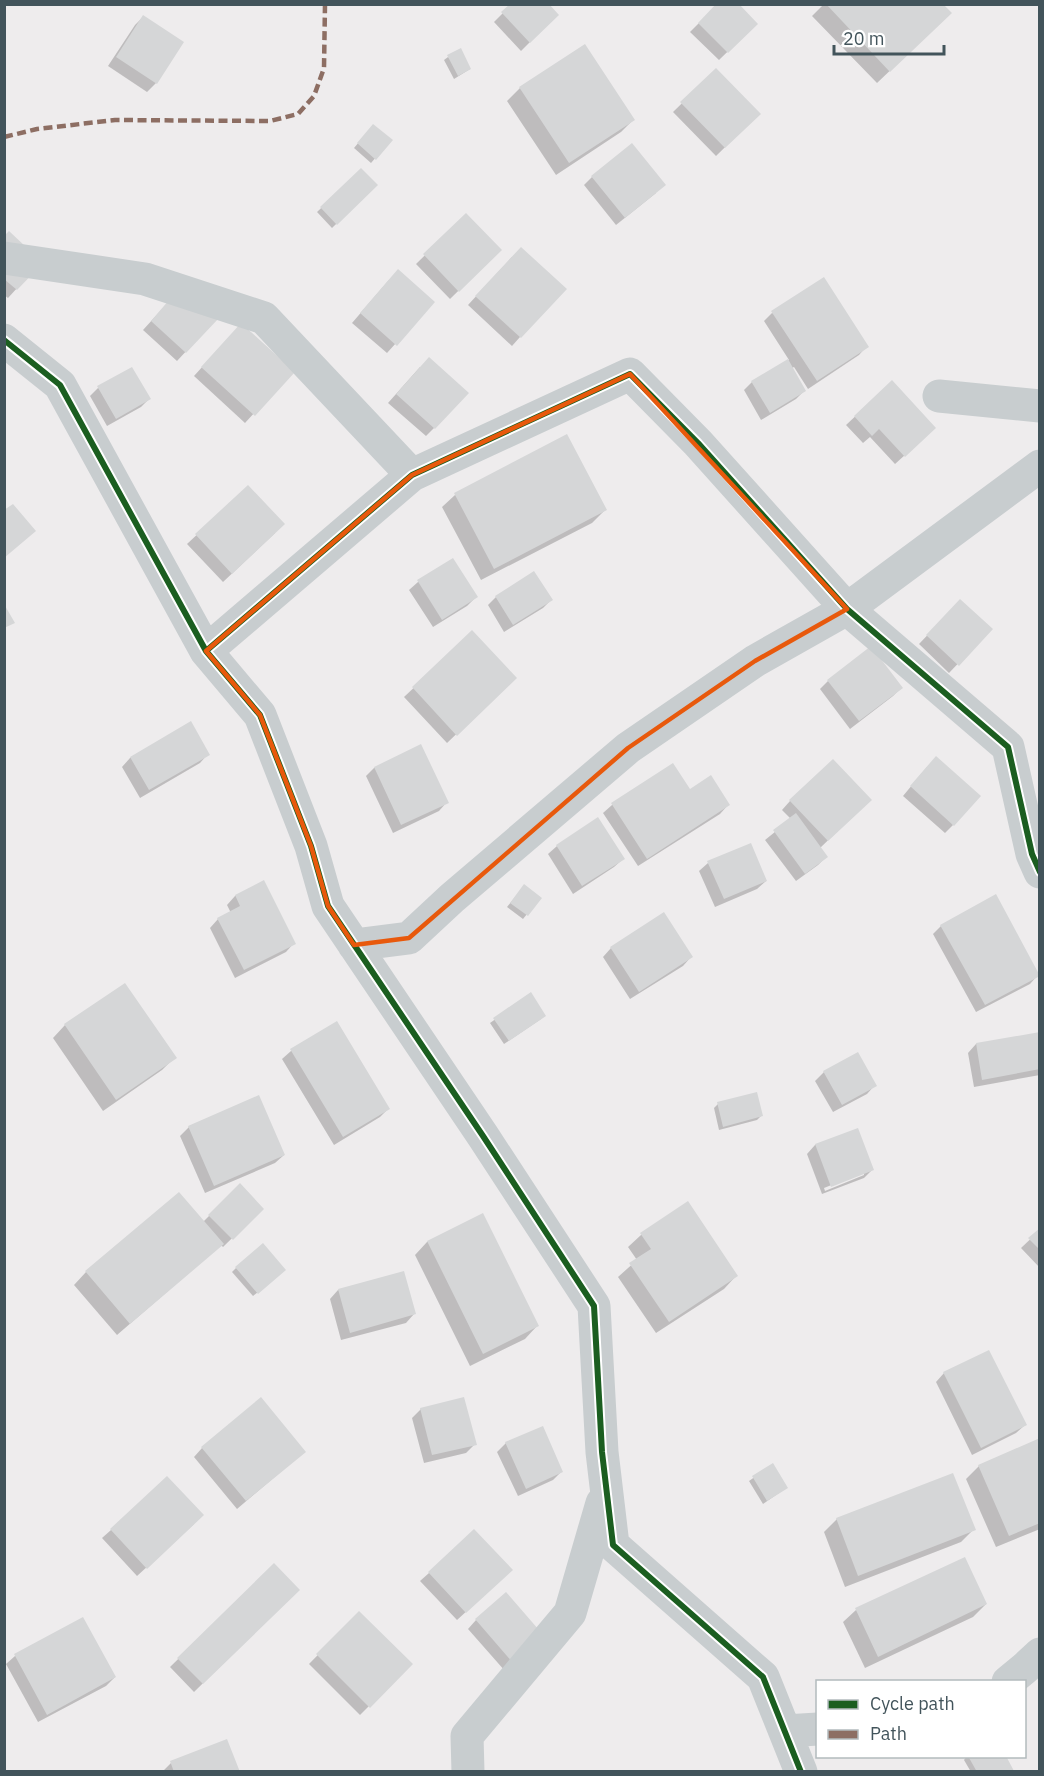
<svg xmlns="http://www.w3.org/2000/svg" width="1044" height="1776" viewBox="0 0 1044 1776" font-family="'IBM Plex Sans',sans-serif">
	<style>
		.shadow { fill: #0003; fill-rule: evenodd }
		.building { fill: #d5d6d7 }
		.lines { fill: none; stroke-linecap: round; stroke-linejoin: round }
		.street { stroke: #c8cdcf; stroke-width: 33 }
		.quiet { stroke: #8d6e63; stroke-width: 4.5; stroke-dasharray: 9 4.5; stroke-linecap: butt }
		.cycleway-casing { stroke: #fff; stroke-width: 10 }
		.cycleway { stroke: #1b5e20; stroke-width: 6 }
		.marked { fill: none; stroke: #e8590c; stroke-width: 4.5; stroke-linejoin: round }
	</style>
	<rect width="100%" height="100%" fill="#eeeced"/>
	<path class="shadow" d="M512 4 557 15 521 51 494 22Z
		M718 4 756 24 719 60 690 32Z
		M824 4H941L937 26 877 83 812 16Z
		M143 17 182 42 156 83 147 92 108 66 135 25Z
		M448 57 470 69 454 79 444 60Z
		M716 70 759 114 716 156 673 112Z
		M520 88 633 120 621 132 556 175 507 101Z
		M369 130 390 141 371 163 354 148Z
		M361 170 376 185 332 228 317 212Z
		M592 177 656 193 616 225 584 185Z
		M466 215 500 250 450 299 416 264Z
		M4 238 40 263 8 298 4 295Z
		M512 257 520 337 512 346 468 305Z
		M389 280 433 302 387 353 352 323Z
		M174 296 217 318 177 361 143 330Z
		M772 313 867 346 859 355 808 389 794 367 792 368 804 391 796 399 761 420 744 390 752 382 789 360 764 321Z
		M232 334 292 372 245 423 194 376Z
		M420 367 434 428 426 436 388 403Z
		M892 382 925 437 895 464 870 437 863 443 846 425Z
		M98 388 149 399 141 407 107 426 90 396Z
		M248 487 275 533 223 582 187 544Z
		M455 495 605 510 592 523 481 580 442 507Z
		M453 560 476 597 467 606 433 627 409 590 418 582Z
		M496 597 551 600 543 608 504 632 488 605Z
		M960 601 991 629 949 673 919 644Z
		M472 633 515 678 447 743 404 697Z
		M828 681 901 688 893 696 850 729 820 689Z
		M190 723 208 754 200 763 140 798 122 767 130 758Z
		M420 746 447 802 439 811 393 833 366 776 374 768Z
		M673 765 690 791 728 805 720 814 638 866 603 813 612 805Z
		M927 767 953 825 945 833 903 796Z
		M870 800 820 848 826 857 818 865 796 881 765 840 791 819 782 810 790 801Z
		M557 846 623 859 614 867 573 894 548 854Z
		M708 863 766 881 757 889 715 907 699 871Z
		M263 882 294 943 286 952 235 978 210 928 218 919 231 913 227 905 235 896Z
		M521 890 540 898 523 919 507 907Z
		M941 926 1038 975 1030 984 976 1012 933 934Z
		M611 948 691 957 683 966 630 999 603 957Z
		M531 994 541 1019 504 1044 490 1023Z
		M337 1023 388 1109 380 1117 334 1145 282 1059 291 1051Z
		M65 1025 175 1057 162 1070 103 1111 53 1038Z
		M1040 1034V1075L974 1087 968 1053 976 1044Z
		M824 1072 875 1085 867 1094 833 1112 815 1081Z
		M718 1104 761 1116 757 1120 719 1130 714 1108Z
		M189 1127 284 1155 275 1163 205 1193 180 1136Z
		M857 1130 872 1170 864 1178 822 1194 807 1154 815 1145ZM864 1172V1175L825 1191 824 1188Z
		M240 1185 262 1209 223 1247 221 1245 117 1335 74 1285 86 1272 203 1222Z
		M688 1203 736 1276 724 1289 656 1333 618 1277 637 1260 628 1247 641 1235Z
		M482 1215 537 1326 525 1339 470 1366 415 1255 427 1242Z
		M1040 1230V1268L1021 1248Z
		M236 1268 280 1274 253 1296 232 1272Z
		M338 1290 414 1314 406 1323 341 1340 330 1299Z
		M944 1373 1025 1425 1016 1433 972 1455 936 1382Z
		M421 1409 475 1444 466 1453 424 1463 412 1418Z
		M1040 1440V1529L996 1547 966 1479 979 1466Z
		M506 1443 562 1471 553 1480 518 1496 497 1452Z
		M202 1448 304 1452 237 1509 194 1457Z
		M772 1465 786 1488 763 1504 749 1481Z
		M952 1475 974 1529 961 1542 845 1587 824 1532 837 1519Z
		M194 1524 137 1576 102 1538 111 1530Z
		M964 1559 986 1604 973 1617 865 1668 843 1622 856 1610Z
		M274 1565 298 1590 194 1692 170 1667Z
		M429 1573 502 1579 457 1620 420 1581Z
		M359 1613 411 1664 360 1715 309 1664Z
		M83 1619 115 1677 106 1686 38 1722 6 1664 15 1656Z
		M476 1620 543 1637 505 1671 468 1629Z
		M967 1756H1004L1012 1771 971 1772 964 1760Z
		M171 1763 238 1772H162Z"/>
	<path class="building" d="M510 4H549L559 15 530 43 501 12Z
		M716 4H739L758 24 728 53 698 23Z
		M826 4H943L952 13 890 72Z
		M143 15 184 42 157 84 116 57Z
		M585 44 635 120 569 163 519 87Z
		M461 48 471 69 458 76 447 55Z
		M716 68 761 114 725 148 680 102Z
		M373 124 393 140 376 160 357 143Z
		M632 143 666 185 625 218 591 176Z
		M361 168 378 185 337 225 320 207Z
		M466 213 502 250 459 292 423 254Z
		M9 231 43 263 17 290 4 279V236Z
		M521 247 567 289 521 338 475 296Z
		M398 269 435 302 397 346 360 313Z
		M824 277 869 347 817 381 771 311Z
		M182 285 219 318 186 353 151 321Z
		M241 323 295 372 255 416 201 367Z
		M429 357 469 393 435 429 396 394Z
		M788 359 806 391 770 413 751 381Z
		M132 367 151 399 116 419 97 386Z
		M892 380 936 428 905 457 879 429 872 436 854 416Z
		M567 434 607 510 494 569 454 493Z
		M248 485 285 524 232 574 195 534Z
		M13 504 36 531 4 558V510Z
		M453 558 478 597 442 620 417 580Z
		M534 571 553 600 513 625 495 596Z
		M960 599 993 629 959 666 926 635Z
		M4 604 15 623 4 628Z
		M472 630 517 678 457 736 412 687Z
		M871 646 903 688 859 721 827 680Z
		M191 721 210 755 149 790 130 757Z
		M421 744 449 803 401 825 374 767Z
		M936 756 981 796 954 826 910 786Z
		M833 759 872 800 828 841 789 800Z
		M673 763 690 789 711 775 730 805 647 859 611 803Z
		M796 813 828 857 805 874 773 830Z
		M598 817 625 859 582 886 556 845Z
		M751 843 767 881 724 899 707 861Z
		M264 880 296 944 244 970 217 918 240 906 235 895Z
		M524 884 542 898 528 916 510 903Z
		M996 894 1040 976 985 1005 940 925Z
		M664 912 693 957 639 992 610 947Z
		M125 983 177 1058 116 1100 64 1024Z
		M531 992 546 1016 509 1041 493 1018Z
		M337 1021 390 1109 343 1137 290 1049Z
		M1040 1032V1069L982 1080 976 1043Z
		M858 1052 877 1086 842 1105 823 1071Z
		M757 1092 763 1116 723 1127 717 1102Z
		M259 1095 285 1155 214 1186 188 1126Z
		M858 1128 874 1170 831 1187 815 1144Z
		M240 1183 264 1209 233 1240 208 1215Z
		M179 1192 224 1244 130 1324 85 1271Z
		M688 1201 738 1276 669 1322 629 1263 651 1249 640 1233Z
		M483 1213 539 1326 483 1354 427 1241Z
		M1040 1228V1250L1028 1238Z
		M263 1243 286 1270 258 1294 235 1267Z
		M404 1271 416 1314 350 1333 338 1289Z
		M989 1350 1027 1425 981 1448 943 1372Z
		M261 1397 306 1452 246 1501 201 1447Z
		M464 1397 477 1445 432 1455 420 1408Z
		M543 1426 563 1472 526 1489 505 1442Z
		M1040 1438V1523L1009 1536 978 1465Z
		M773 1463 788 1488 767 1501 752 1476Z
		M953 1473 976 1530 858 1576 836 1518Z
		M167 1476 204 1515 147 1569 110 1529Z
		M474 1529 513 1570 466 1613 428 1572Z
		M965 1557 987 1604 878 1657 855 1608Z
		M274 1563 300 1590 203 1684 177 1658Z
		M506 1592 545 1637 514 1664 475 1619Z
		M359 1611 413 1664 370 1708 316 1654Z
		M83 1617 116 1677 47 1715 14 1654Z
		M227 1739 240 1772H174L170 1761Z
		M968 1756H1006L1014 1771 977 1772Z"/>
	<g class="lines">
		<path class="street" d="M4 258 145 279 264 318 412 475
			M4 340 60 385 206 651 260 715 311 846 328 906 483 1136 594 1306 602 1452 613 1545 763 1677 801 1772
			M939 396 1040 406
			M206 651 412 475 630 374 698 443 847 609 1008 747 1032 854 1040 872
			M354 945 409 938 452 898 628 748 755 661 847 609 1040 466
			M1008 1682 1025 1668 1040 1654
			M785 1731 818 1729
			M468 1772 467 1736 570 1613 602 1503"/>
		<path class="quiet" d="M4 137 37 129 115 120 270 121 298 114 314 96 324 68 325 4"/>
		<g class="cycleway-casing">
			<path id="cycleway" d="M4 340 60 385 206 651 260 715 311 846 328 906 483 1136 594 1306 602 1452 613 1545 763 1677 801 1772
				M206 651 412 475 630 374 698 443 847 609 1008 747 1032 854 1040 872"/>
		</g>
		<use href="#cycleway" class="cycleway"/>
	</g>
	<path class="marked" d="M630 374 847 609 755 661 628 748 409 938 354 945 328 906 311 846 260 715 206 651 412 475Z"/>
	<rect width="1044" height="1776" fill="none" stroke="#42545b" stroke-width="12"/>
	<rect x="816" y="1680" width="210" height="78" fill="#ffffff" stroke="#b3bbbd" stroke-width="1.5"/>
	<rect x="828" y="1700" width="30" height="9" fill="#1b5e20" stroke="#b3bbbd" stroke-width="1.5"/>
	<text x="870" y="1710" font-size="18" fill="#42545b">Cycle path</text>
	<rect x="828" y="1730" width="30" height="9" fill="#8d6e63" stroke="#b3bbbd" stroke-width="1.5"/>
	<text x="870" y="1740" font-size="18" fill="#42545b">Path</text>
	<path d="M834 45v9h110v-9" fill="none" stroke="#42545b" stroke-width="3"/>
	<text x="843" y="45" font-size="18" fill="#42545b" stroke="#ffffff" stroke-width="4.5" paint-order="stroke">20 m</text>
</svg>
